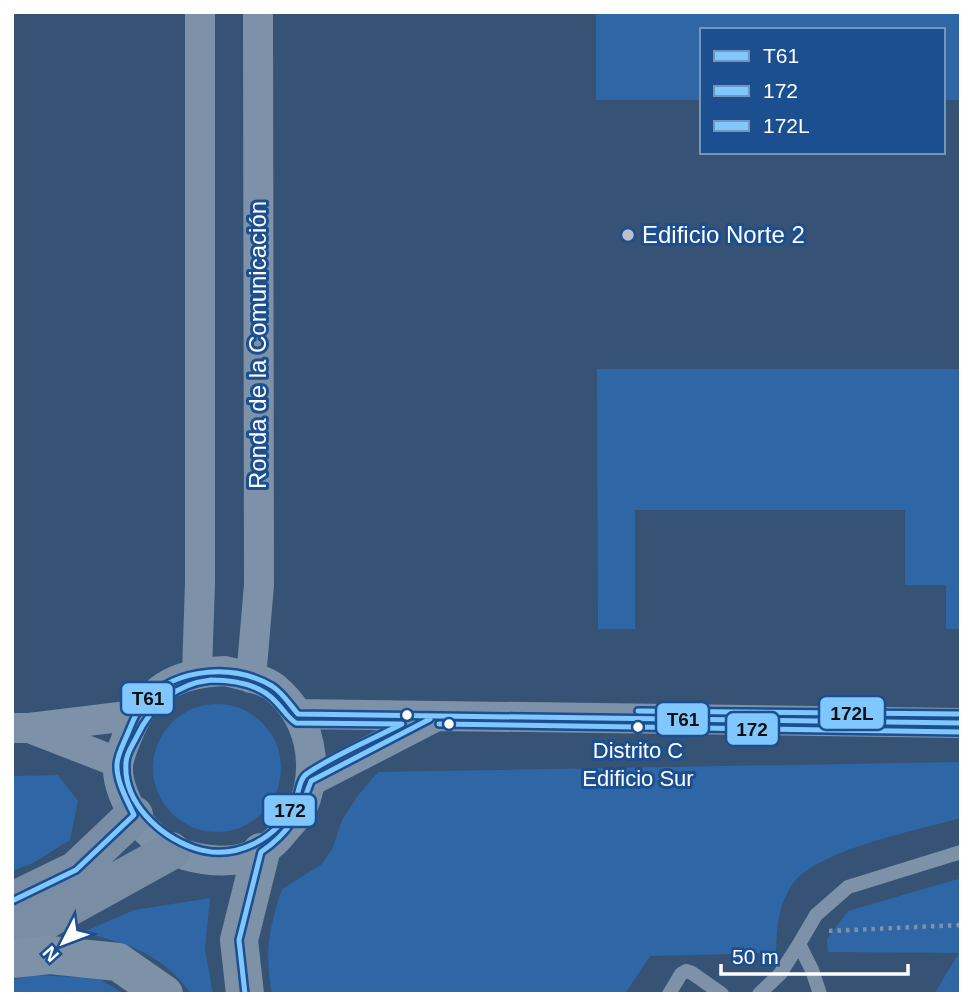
<svg xmlns="http://www.w3.org/2000/svg" width="973" height="1006" viewBox="0 0 973 1006" font-family="Helvetica,sans-serif">
	<style>
		.green { fill: #2f66a5 }
		.lines { fill: none; stroke-linecap: round; stroke-linejoin: round }
		.path { stroke: #7d92a8; stroke-width: 4.5; stroke-dasharray: 3.5 5; stroke-linecap: butt }
		.lane { stroke: #7d92a8; stroke-width: 14 }
		.street { stroke: #7d92a8; stroke-width: 30 }
		.secondary { stroke: #798da4; stroke-width: 38 }
		.highway { stroke: #7e92a7; stroke-width: 38 }
		.bus-1-casing { stroke: #1b4f8f; stroke-width: 10 }
		.bus-2-casing { stroke: #1b4f8f; stroke-width: 10 }
		.bus-3-casing { stroke: #1b4f8f; stroke-width: 10 }
		.bus-1 { stroke: #80c6ff; stroke-width: 5 }
		.bus-2 { stroke: #80c6ff; stroke-width: 5 }
		.bus-3 { stroke: #80c6ff; stroke-width: 5 }
		.poi-dot { fill: #b9c2ce; stroke: #1b4f8f; stroke-width: 2.5 }
		.bus-dot { fill: #fff; stroke: #1b4f8f; stroke-width: 2.5 }
		.labels { text-anchor: middle; stroke-width: 6; stroke-linejoin: round; paint-order: stroke }
		.bus-label { font-size: 22px; fill: #fff; stroke: #1b4f8f }
		.poi-label { font-size: 24px; fill: #fff; stroke: #1b4f8f; text-anchor: start }
		.street-label { font-size: 24px; fill: #fff; stroke: #1b4f8f }
		.line-badge { stroke: #1b4f8f; stroke-width: 2.5 }
		.pale-badge-label { font-size: 19px; text-anchor: middle; font-weight: bold; fill: #111 }
	</style>
	<rect width="100%" height="100%" fill="#365274"/>
	<path class="green" d="M596 12H961V100H943V30H702V100H596Z
		M597 369H961V629H946V585H905V510H635V629H598Z
		M153 768a64 64 0 1 1 128 0a64 64 0 1 1-128 0Z
		M958 762 961 764V818C919 830 815 850 792 885 778 906 777 928 776 953L650 956 625 994H272C264 952 269 928 282 889L322 864 333 847 342 820 359 794 378 772Z
		M58 775 78 801 70 840 33 863 12 871V776Z
		M961 878V994H934L959 953 828 952 827 939 848 911Z
		M210 898 205 949 213 994H191C163 954 128 944 83 932L134 910Z
		M32 975 97 978 125 994H12V980Z"/>
	<g class="lines">
		<path class="path" d="M829 931 961 925"/>
		<path class="lane" d="M669 994 681 974 686 971 692 973 722 994
			M759 994 780 974 799 944
			M820 994 812 970 799 944 816 915 848 887 961 852"/>
		<path class="street" d="M225 671C241 675 262 678 275 688 311 718 320 767 302 809 298 816 291 823 285 830 279 838 272 846 262 851 238 864 209 862 185 855 157 846 133 821 123 793 114 769 118 759 127 737 146 689 175 673 225 671Z
			M197 672 200 583V12
			M251 678 259 585 258 12
			M298 714 961 723
			M12 728H29L136 715
			M32 729 117 762
			M311 781 435 717"/>
		<path class="secondary" d="M12 901 76 870 134 815
			M12 939 171 851"/>
		<path class="highway" d="M12 959 50 955 118 962 164 994
			M245 994 239 940 261 852"/>
		<g class="bus-1-casing">
			<path id="bus-1" d="M12 901 76 870 134 815C127 800 116 781 117 764 118 753 124 743 128 733 133 721 137 710 146 700 178 667 234 664 272 686 283 693 290 705 298 714L961 723
				M245 994 239 940 261 852C289 833 300 813 311 781L430 719"/>
		</g>
		<g class="bus-2-casing">
			<path id="bus-2" d="M211 680C234 680 260 684 276 702 283 709 288 718 296 723L402 724C371 740 336 754 308 773 299 778 299 793 295 801 278 839 235 862 194 848 160 836 123 803 126 763 126 754 132 746 136 738 151 706 175 684 211 680Z
				M439 724 961 732"/>
		</g>
		<g class="bus-3-casing">
			<path id="bus-3" d="M638 711 961 714"/>
		</g>
		<use href="#bus-1" class="bus-1"/>
		<use href="#bus-2" class="bus-2"/>
		<use href="#bus-3" class="bus-3"/>
	</g>
	<circle class="poi-dot" cx="628" cy="235" r="7"/>
	<g class="bus-dot">
		<circle cx="407" cy="715" r="6"/>
		<circle cx="449" cy="724" r="6"/>
		<circle cx="638" cy="727" r="6"/>
	</g>
	<g class="labels">
		<g class="bus-label">
			<text x="638" y="758">Distrito C<tspan x="638" dy="28">Edificio Sur</tspan></text>
		</g>
		<g class="poi-label">
			<text x="642" y="243">Edificio Norte 2</text>
		</g>
		<g class="street-label">
			<text transform="translate(258 345) rotate(-90)" y="8">Ronda de la Comunicación</text>
		</g>
	</g>
	<g class="line-badge">
		<rect x="121" y="682" width="53" height="33" rx="7" fill="#80c6ff"/>
		<rect x="819" y="696" width="66" height="34" rx="7" fill="#80c6ff"/>
		<rect x="656" y="702" width="53" height="34" rx="7" fill="#80c6ff"/>
		<rect x="726" y="712" width="53" height="34" rx="7" fill="#80c6ff"/>
		<rect x="263" y="794" width="53" height="33" rx="7" fill="#80c6ff"/>
	</g>
	<g class="pale-badge-label">
		<text x="148" y="705">T61</text>
		<text x="852" y="720">172L</text>
		<text x="683" y="726">T61</text>
		<text x="752" y="736">172</text>
		<text x="290" y="817">172</text>
	</g>
	<rect width="973" height="1006" fill="none" stroke="#ffffff" stroke-width="28"/>
	<rect x="700" y="28" width="245" height="126" fill="#1b4f8f" stroke="#7695bc" stroke-width="2"/>
	<rect x="714" y="51" width="35" height="10" fill="#80c6ff" stroke="#7695bc" stroke-width="2"/>
	<text x="763" y="63" font-size="21" fill="#ffffff">T61</text>
	<rect x="714" y="86" width="35" height="10" fill="#80c6ff" stroke="#7695bc" stroke-width="2"/>
	<text x="763" y="98" font-size="21" fill="#ffffff">172</text>
	<rect x="714" y="121" width="35" height="10" fill="#80c6ff" stroke="#7695bc" stroke-width="2"/>
	<text x="763" y="133" font-size="21" fill="#ffffff">172L</text>
	<g transform="translate(63 943) rotate(228)" stroke="#1b4f8f" stroke-width="5" paint-order="stroke">
	<path d="M0-5L12 26L0 18L-12 26Z" fill="#ffffff"/>
	<text y="-10" font-size="19" font-weight="bold" text-anchor="middle" fill="#ffffff">N</text>
	</g>
	<path d="M721 964v10h187v-10" fill="none" stroke="#ffffff" stroke-width="3.5"/>
	<text x="732" y="964" font-size="21" fill="#ffffff" stroke="#1b4f8f" stroke-width="5" paint-order="stroke">50 m</text>
</svg>
